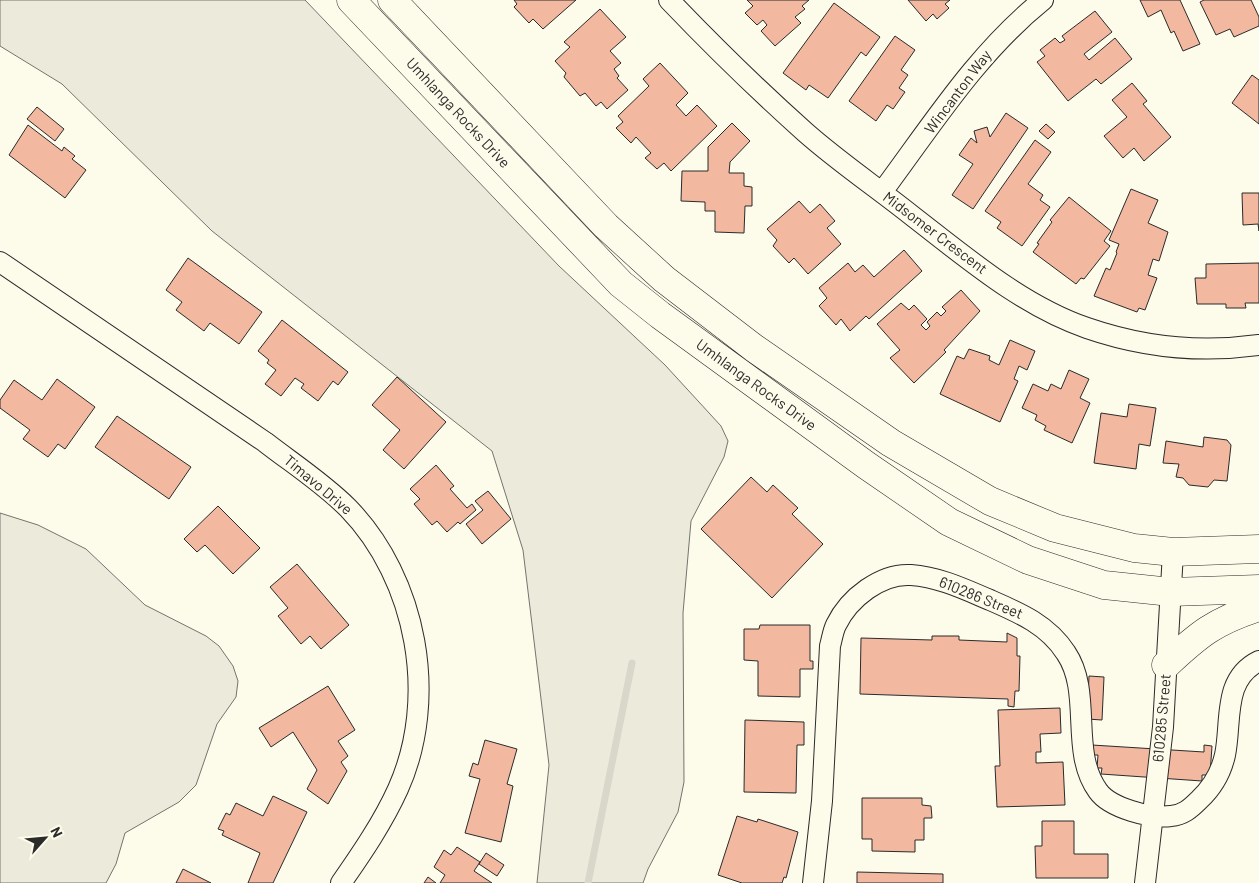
<svg xmlns="http://www.w3.org/2000/svg" width="1259" height="883" viewBox="0 0 1259 883" font-family="Barlow,sans-serif">
	<style>
		.green { fill: #ecebdb; stroke: #74746e }
		.lines { fill: none; stroke-linecap: round; stroke-linejoin: round }
		.stream { stroke: #d8d7c9; stroke-width: 7 }
		.building { fill: #f2b8a0; stroke: #2b2b2b }
		.street-casing { stroke: #2b2b2b; stroke-width: 22 }
		.secondary-casing { stroke: #2b2b2b; stroke-width: 29 }
		.street { stroke: #fdfbea; stroke-width: 20 }
		.secondary { stroke: #fdfbea; stroke-width: 28 }
		.labels { text-anchor: middle; stroke-width: 4; stroke-linejoin: round; paint-order: stroke }
		.street-label { font-size: 15px; fill: #2b2b2b; stroke: #fdfbea }
	</style>
	<rect width="100%" height="100%" fill="#fdfbea"/>
	<path class="green" d="M0 0H305L559 266 665 365 721 426 728 441 724 457 691 521 683 613 684 782 678 812 648 869 643 883H537L549 765 523 550 492 451 212 231 62 84 0 46Z
		M0 513 38 525 86 549 145 605 206 636 219 646 233 666 238 681 236 697 217 724 196 785 179 802 125 833 116 864 106 883H0Z"/>
	<g class="lines">
		<path class="stream" d="M588 883 632 663"/>
	</g>
	<path class="building" d="M514 0H576L543 29 533 19 529 23 514 7 517 4Z
		M747 0H809L802 6 805 9 795 17 801 23 775 46 761 31 767 25 763 20 757 25 745 13 753 6Z
		M908 0H950L945 4 949 8 937 19 933 14 926 21Z
		M1140 0H1180L1200 44 1183 51 1174 31 1171 33 1161 10 1148 17Z
		M1204 0H1251L1259 17V26L1234 37 1230 29 1216 35 1200 2Z
		M834 3 880 37 866 56 861 52 828 98 809 85 806 90 783 73Z
		M600 9 626 37 610 51 621 63 614 69 619 76 617 78 628 90 607 109 601 102 596 106 585 93 580 96 564 77 566 73 555 61 570 47 564 42Z
		M1095 11 1112 32 1084 54 1089 60 1115 38 1132 59 1101 84 1096 79 1068 101 1037 62 1045 56 1040 50 1055 38 1060 43 1065 40 1062 36Z
		M895 36 915 50 901 70 908 75 899 88 905 92 893 109 887 105 876 121 849 101Z
		M660 63 688 93 676 105 686 116 697 105 717 126 671 171 664 163 657 169 645 158 651 153 636 137 631 143 616 128 623 122 618 116 649 86 643 79Z
		M1252 75 1259 80V124L1232 103Z
		M1132 83 1147 101 1143 104 1171 137 1144 161 1134 148 1123 158 1104 136 1127 117 1112 100Z
		M37 107 64 129 55 141 27 119Z
		M1006 113 1028 128 973 209 952 195 973 164 959 155 971 138 977 143 974 131 987 127 990 137Z
		M732 123 750 141 730 162 729 173H744V186L752 187V206H745L744 233 715 232V211H705V202L681 201 682 171H708V147Z
		M1046 124 1055 132 1048 139 1039 131Z
		M28 125 62 151 64 147 75 156 72 159 86 170 65 198 9 155Z
		M1035 140 1051 152 1028 184 1043 195 1040 200 1050 207 1022 246 997 228 1001 222 985 211Z
		M1131 189 1158 200 1148 223 1168 232 1159 261 1153 259 1148 275 1157 278 1145 310 1139 308 1137 312 1094 296 1106 268 1110 270 1117 253 1116 252 1119 244 1109 240Z
		M1242 193H1259V231L1258 224 1243 225Z
		M1069 197 1111 231 1104 241 1110 246 1084 279 1081 278 1076 284 1033 252 1039 244 1037 243 1052 222 1050 220Z
		M799 201 810 213 820 204 835 221 827 228 841 244 808 274 794 258 789 263 773 246 777 240 767 229Z
		M904 250 922 271 869 319 866 316 850 331 841 319 836 325 819 306 827 298 819 288 848 263 855 272 863 265 874 277Z
		M188 258 262 312 239 344 210 323 204 331 176 310 182 302 166 290Z
		M1259 263V303H1245L1246 308H1226V304H1197L1195 278H1206V264Z
		M961 290 980 311 944 350 946 352 914 383 890 358 900 350 877 324 901 303 909 310 914 305 927 319 921 325 926 330 930 326 927 322 937 312 941 316 946 311 942 307Z
		M282 320 348 372 338 385 333 381 318 401 301 388 304 384 295 378 281 396 265 384 276 370 267 363 269 360 258 351Z
		M1010 340 1035 351 1027 370 1019 366 1014 379 1018 381 1000 422 940 394 957 356 964 359 969 349 990 356 989 360 999 365Z
		M1069 370 1089 379 1080 398 1090 403 1072 443 1044 430 1046 426 1035 420 1037 415 1022 408 1033 384 1048 391 1051 384 1061 389Z
		M397 377 446 422 404 469 383 450 400 430 372 405Z
		M57 379 95 407 65 449 58 444 48 457 23 439 30 430 0 408V400L14 380 42 400Z
		M1129 404 1156 408 1150 446 1139 444 1136 469 1094 463 1101 413 1127 417Z
		M117 416 191 467 169 499 95 447Z
		M1204 437 1227 440 1231 445 1227 481 1214 480 1208 487 1189 485 1183 478 1176 477 1179 464 1163 463 1166 441 1203 447Z
		M436 465 454 486 450 489 467 508 472 504 476 510 460 524 458 522 447 532 437 521 432 525 414 504 420 499 410 489Z
		M751 477 767 492 773 485 798 508 792 514 823 544 772 598 701 529Z
		M488 491 511 519 482 544 466 524 483 510 475 501Z
		M218 506 260 548 233 574 205 545 197 552 184 539Z
		M297 564 349 625 321 649 310 636 301 644 278 616 288 608 270 587Z
		M760 625H810V661H813V669H800V697L758 696V661L744 660V629H759Z
		M1007 633 1017 638V656H1020L1019 691H1015L1014 707 1008 706V699L860 694 861 638 932 640V636H959V640L1007 642Z
		M1089 676 1104 677 1102 720 1087 719Z
		M328 686 355 730 338 741 348 756 341 762 347 771 328 804 307 789 317 770 293 732 271 747 259 728Z
		M1060 708 1061 733 1040 734 1041 752H1036V763L1063 762 1065 805 997 807 995 766H1000L998 710Z
		M745 720 804 722V745H797L796 793 744 792Z
		M485 740 517 749 507 784 513 786 501 842 465 833 480 779 469 776 473 763 478 765Z
		M1092 745 1204 752V745L1212 746 1210 775H1202V781L1101 774 1102 768H1097L1098 755H1092Z
		M273 796 307 812 273 883H248L260 853 222 835 224 831 218 829 226 813 230 815 236 803 263 816Z
		M862 798H922V805L931 806 932 818H924V840H915V852L872 851V839H862Z
		M737 816 757 822 758 819 798 832 786 878 784 877 782 883H742L718 875Z
		M1042 821H1074V854H1108V878H1036L1035 846H1042Z
		M457 847 480 862 474 871 492 883H440L445 875 434 867 444 850 451 855Z
		M486 853 504 865 497 876 479 864Z
		M183 869 211 883H176Z
		M857 872 943 874V883H857Z
		M428 877 436 883H424Z"/>
	<g class="lines">
		<g class="street-casing">
			<path id="street" d="M669 0C713 46 758 90 805 132 840 163 879 189 915 218 968 259 1023 306 1087 328 1142 347 1202 353 1259 345
				M882 192C932 125 977 53 1043 0
				M0 262 265 442C292 463 323 483 348 508 417 579 439 698 398 789 383 822 362 853 341 883
				M813 883 822 801 830 646C832 639 833 631 836 625 849 598 881 573 911 575 939 577 964 589 990 600 1020 613 1048 625 1066 653 1093 693 1069 751 1098 791 1110 808 1151 819 1171 816 1183 815 1190 809 1199 800 1213 787 1221 773 1225 755 1232 722 1222 679 1259 661
				M1145 883 1163 727 1173 552"/>
		</g>
		<g class="secondary-casing">
			<path id="secondary" d="M351 0 621 284 660 315 866 465 949 522 1028 560 1104 585 1171 592 1259 589
				M392 0 606 226 664 279 754 348 891 443 990 501 1055 528 1134 548 1173 552 1259 549
				M1166 665C1199 634 1215 621 1259 607"/>
		</g>
		<use href="#street" class="street"/>
		<use href="#secondary" class="secondary"/>
	</g>
	<g class="labels">
		<g class="street-label">
			<text transform="translate(958 92) rotate(-53)" y="5">Wincanton Way</text>
			<text transform="translate(458 113) rotate(47)" y="5">Umhlanga Rocks Drive</text>
			<text transform="translate(935 233) rotate(37)" y="5">Midsomer Crescent</text>
			<text transform="translate(756 385) rotate(36)" y="5">Umhlanga Rocks Drive</text>
			<text transform="translate(318 485) rotate(40)" y="5">Timavo Drive</text>
			<text transform="translate(981 598) rotate(22)" y="5">610286 Street</text>
			<text transform="translate(1162 718) rotate(-85)" y="5">610285 Street</text>
		</g>
	</g>
	<g transform="translate(45 838) rotate(63)" stroke="#fdfbea" stroke-width="4" paint-order="stroke">
	<path d="M0-4L9 19L0 12L-9 19Z" fill="#2b2b2b"/>
	<text y="-8" font-size="14" font-weight="bold" text-anchor="middle" fill="#2b2b2b">N</text>
	</g>
</svg>
